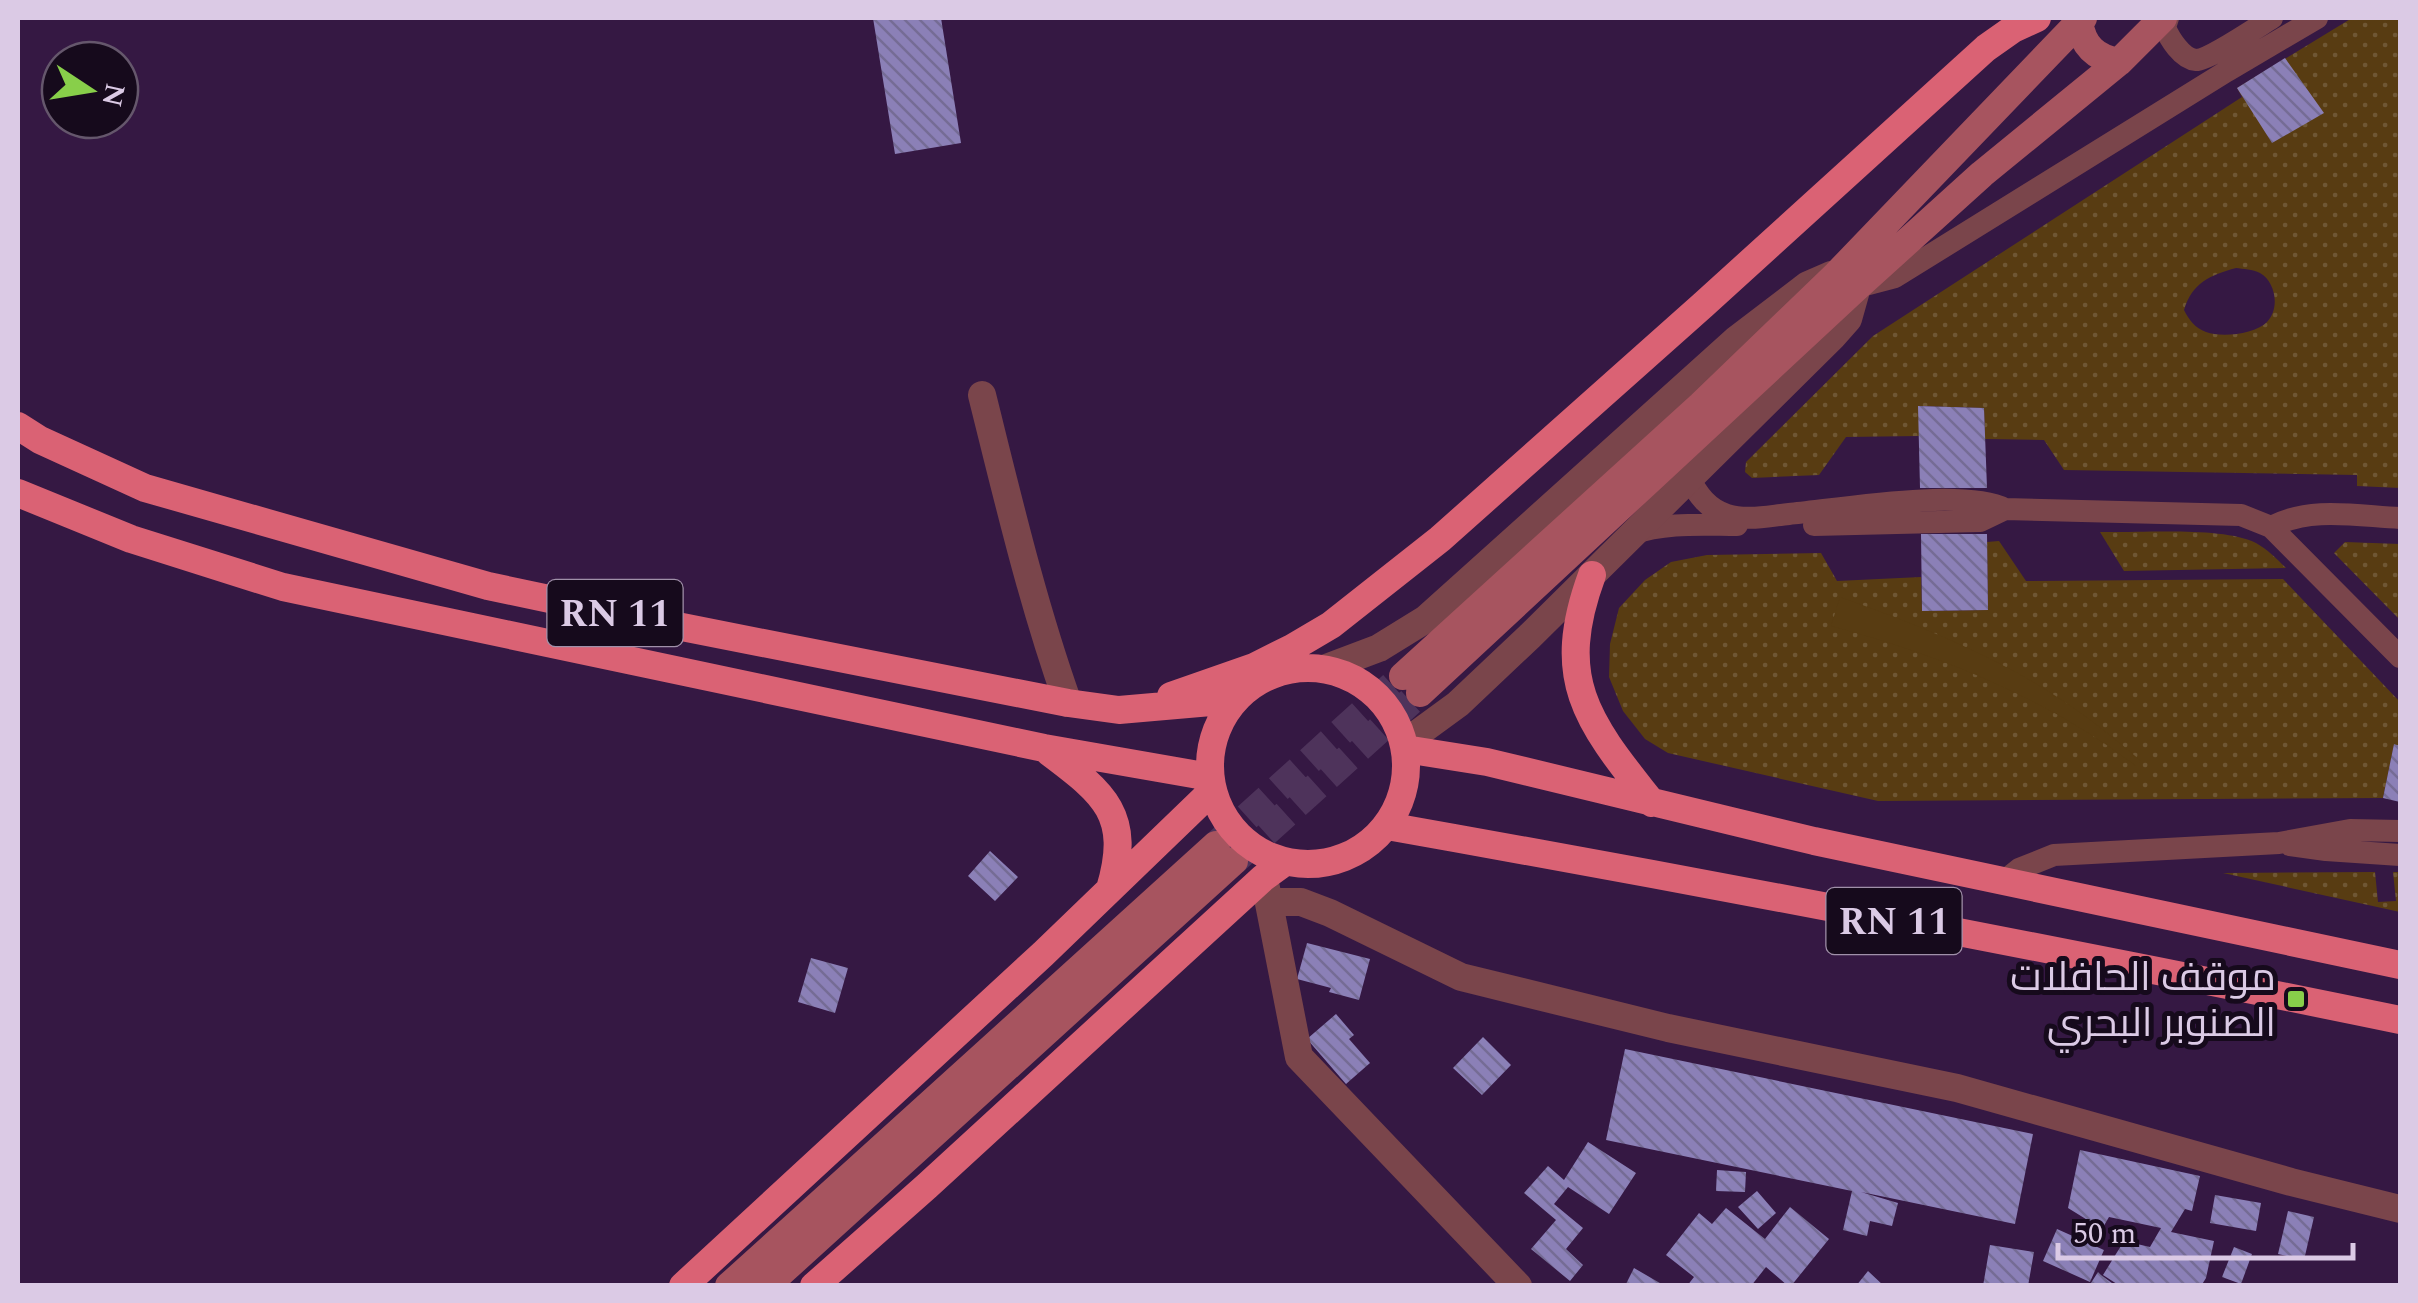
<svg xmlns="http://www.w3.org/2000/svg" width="2418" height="1303" viewBox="0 0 2418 1303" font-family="Spectral,Cairo,serif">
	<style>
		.grass { fill: url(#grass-dots); fill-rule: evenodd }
		.garden { fill: #583c12 }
		.building { fill: url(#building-back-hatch) }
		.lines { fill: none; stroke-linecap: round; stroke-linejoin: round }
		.secondary-tunnel { stroke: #4e335b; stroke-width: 28; stroke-dasharray: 28 14; stroke-linecap: butt }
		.service { stroke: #7a454b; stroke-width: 22 }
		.minor { stroke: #7a454b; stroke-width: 28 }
		.tertiary { stroke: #7a454b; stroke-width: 28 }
		.secondary { stroke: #a7545f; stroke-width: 28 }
		.trunk { stroke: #da6274; stroke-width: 28 }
		.poi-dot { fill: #88cf4a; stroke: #160a1c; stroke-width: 4 }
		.labels { text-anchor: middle; stroke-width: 10; stroke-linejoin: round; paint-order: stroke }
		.shield { fill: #160a1c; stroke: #a090a9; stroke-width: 2.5 }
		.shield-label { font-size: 38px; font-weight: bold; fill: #dbcae5 }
		.poi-label { font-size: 40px; fill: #dbcae5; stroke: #160a1c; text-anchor: end }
	</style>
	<defs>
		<pattern id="grass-dots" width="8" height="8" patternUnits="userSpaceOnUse" patternTransform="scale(2.5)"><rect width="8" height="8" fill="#583c12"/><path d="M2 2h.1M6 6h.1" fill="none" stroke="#6f5734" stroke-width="1.8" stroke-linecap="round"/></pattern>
		<pattern id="building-back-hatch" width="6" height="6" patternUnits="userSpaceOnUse" patternTransform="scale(2.5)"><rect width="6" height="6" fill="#8b80b7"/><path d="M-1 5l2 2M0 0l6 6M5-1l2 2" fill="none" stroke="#756c95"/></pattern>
	</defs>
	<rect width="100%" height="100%" fill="#351843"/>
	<path class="grass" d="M2352 18H2400V488L2357 486V475L2064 470 2044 440 1985 439 1984 408 1919 406V436L1846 437 1819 475 1752 478 1745 472 1746 462 1873 336 2242 97 2237 88ZM2236 268C2243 269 2253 269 2260 273 2276 282 2280 309 2267 322 2255 334 2222 338 2206 332 2195 328 2189 320 2184 310 2192 283 2210 275 2236 268Z
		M2100 532C2139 533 2224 526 2256 543 2268 550 2277 559 2286 568L2124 571Z
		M1999 541 2026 581 2283 579 2400 702V746L2394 745 2383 798 1878 801 1668 753 1645 739 1623 711 1609 677 1610 644 1619 608 1645 580 1671 562 1707 555 1821 553 1837 581 1921 577 1922 611 1988 610 1987 542Z
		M2345 542 2400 544V620L2334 553Z
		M2375 872 2378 902 2396 901 2393 872H2400V912L2223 873Z"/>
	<path class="garden" d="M1840 597C1922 626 2004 659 2075 709 2098 725 2120 743 2141 761L2136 766C2045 697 1940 655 1831 626Z"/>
	<path class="building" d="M873 18H941L961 143 895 154Z
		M2285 58 2324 113 2272 143 2237 88Z
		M1918 406 1984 408 1987 488H1920Z
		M1921 534H1987L1988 610 1922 611Z
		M2394 744 2400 746V802L2383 798Z
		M990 851 1018 877 995 901 968 876Z
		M1307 943 1370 959 1359 1000 1329 992 1331 988 1297 979Z
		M811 958 848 968 835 1013 798 1002Z
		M1336 1014 1354 1035 1349 1039 1370 1063 1346 1084 1307 1039Z
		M1483 1037 1511 1065 1482 1095 1453 1068Z
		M1625 1049 2033 1134 2015 1224 1861 1192 1898 1203 1892 1226 1870 1221 1867 1236 1843 1230 1852 1191 1606 1140Z
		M1588 1142 1636 1173 1609 1214 1568 1187 1554 1204 1583 1228 1566 1249 1583 1265 1570 1281 1531 1249 1556 1220 1524 1193 1548 1166 1564 1180Z
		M2080 1150 2200 1176 2192 1211 2185 1209 2171 1232 2214 1241 2206 1278 2201 1286H2120L2103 1275 2124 1241 2150 1247 2161 1228 2109 1217 2102 1229 2068 1208Z
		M1717 1170 1746 1172 1745 1192 1716 1191Z
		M1757 1191 1776 1213 1758 1229 1738 1207Z
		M2215 1195 2261 1203 2256 1231 2210 1223Z
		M1790 1207 1829 1239 1791 1286H1788L1766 1267 1751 1286H1687L1694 1277 1666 1255 1699 1213 1712 1224 1726 1208 1765 1239Z
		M2288 1211 2314 1217 2304 1260 2278 1254Z
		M2057 1229 2104 1250 2090 1282 2043 1261Z
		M1990 1245 2034 1252 2028 1286H1983Z
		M2234 1247 2252 1254 2241 1284 2222 1277Z
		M1634 1268 1665 1286H1625Z
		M1868 1271 1884 1286H1856Z
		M2098 1272 2101 1275 2116 1286H2089Z"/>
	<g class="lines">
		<path class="secondary-tunnel" d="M1216 845 1403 676
			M1234 861 1420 693"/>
		<path class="service" d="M2168 18 2165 27C2169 38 2182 59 2196 60 2209 60 2259 26 2272 18
			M1857 287 1895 277 2227 71 2317 18
			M1689 478C1698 495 1708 509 1727 515 1746 521 1768 516 1789 514 1839 509 1963 488 2005 509L2241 515 2271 527 2400 657
			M1814 525 1980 521 2005 509
			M2271 527C2310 506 2357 516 2400 518
			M1632 534C1665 522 1703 525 1737 525
			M2290 845 2326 850 2400 855
			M2004 881 2019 869 2054 855 2279 843 2350 830 2400 831"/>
		<path class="minor" d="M982 395C1008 499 1032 602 1068 703
			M1266 888 1299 1057 1518 1286
			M1269 902H1301L1330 913 1461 977 1668 1028 1957 1088 2291 1182 2400 1209"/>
		<path class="tertiary" d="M1326 668 1379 648 1426 619 1736 340 1808 285 1831 275
			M1406 742 1458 704 1530 636 1833 336 1848 319 1857 287"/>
		<path class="secondary" d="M2079 22C2083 46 2095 58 2119 62
			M1403 676 1701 405 1837 274 2083 18
			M1420 693 1857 287 1982 174 2119 62 2163 18
			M729 1286 1216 845
			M766 1286 1234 861"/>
		<path class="trunk" d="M18 426 40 440 145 488 488 586 682 627 1068 703 1119 710 1234 700
			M18 493 131 539 283 587 1044 748 1210 777
			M1592 575C1553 681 1588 722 1652 803
			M1210 766a98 98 0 1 1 196 0a98 98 0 1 1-196 0Z
			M1171 696 1254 667 1292 648 1331 625 1440 539 1703 305 1986 48 2013 29 2037 18
			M1405 749 1487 762 1814 841 2400 965
			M1049 752C1105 794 1132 815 1110 889
			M1387 826C1725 886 2064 951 2400 1020
			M683 1286 1043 954 1212 791
			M814 1286 927 1186 1263 878 1285 862"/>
	</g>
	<rect class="poi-dot" x="2286" y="989" width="20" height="20" rx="5"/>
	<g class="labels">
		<g class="shield">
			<rect x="547.5" y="580" width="135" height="66" rx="8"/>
			<rect x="1826.5" y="888" width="135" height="66" rx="8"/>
		</g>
		<g class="shield-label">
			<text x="615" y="626">RN 11</text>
			<text x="1894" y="934">RN 11</text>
		</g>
		<g class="poi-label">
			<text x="2276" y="990">موقف الحافلات<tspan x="2276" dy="46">الصنوبر البحري</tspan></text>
		</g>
	</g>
	<rect width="2418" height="1303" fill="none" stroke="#dbcae5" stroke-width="40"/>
	<g transform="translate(90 90) rotate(102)"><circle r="48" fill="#160a1c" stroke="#65576c" stroke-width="2.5"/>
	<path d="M0-8L18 38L0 25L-18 38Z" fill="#88cf4a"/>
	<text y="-15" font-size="28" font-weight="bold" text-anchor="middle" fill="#dbcae5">N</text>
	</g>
	<path d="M2058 1243v15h295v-15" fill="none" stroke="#dbcae5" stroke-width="5"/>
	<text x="2073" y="1243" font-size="30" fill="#dbcae5" stroke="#160a1c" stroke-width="8" paint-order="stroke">50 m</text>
</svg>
